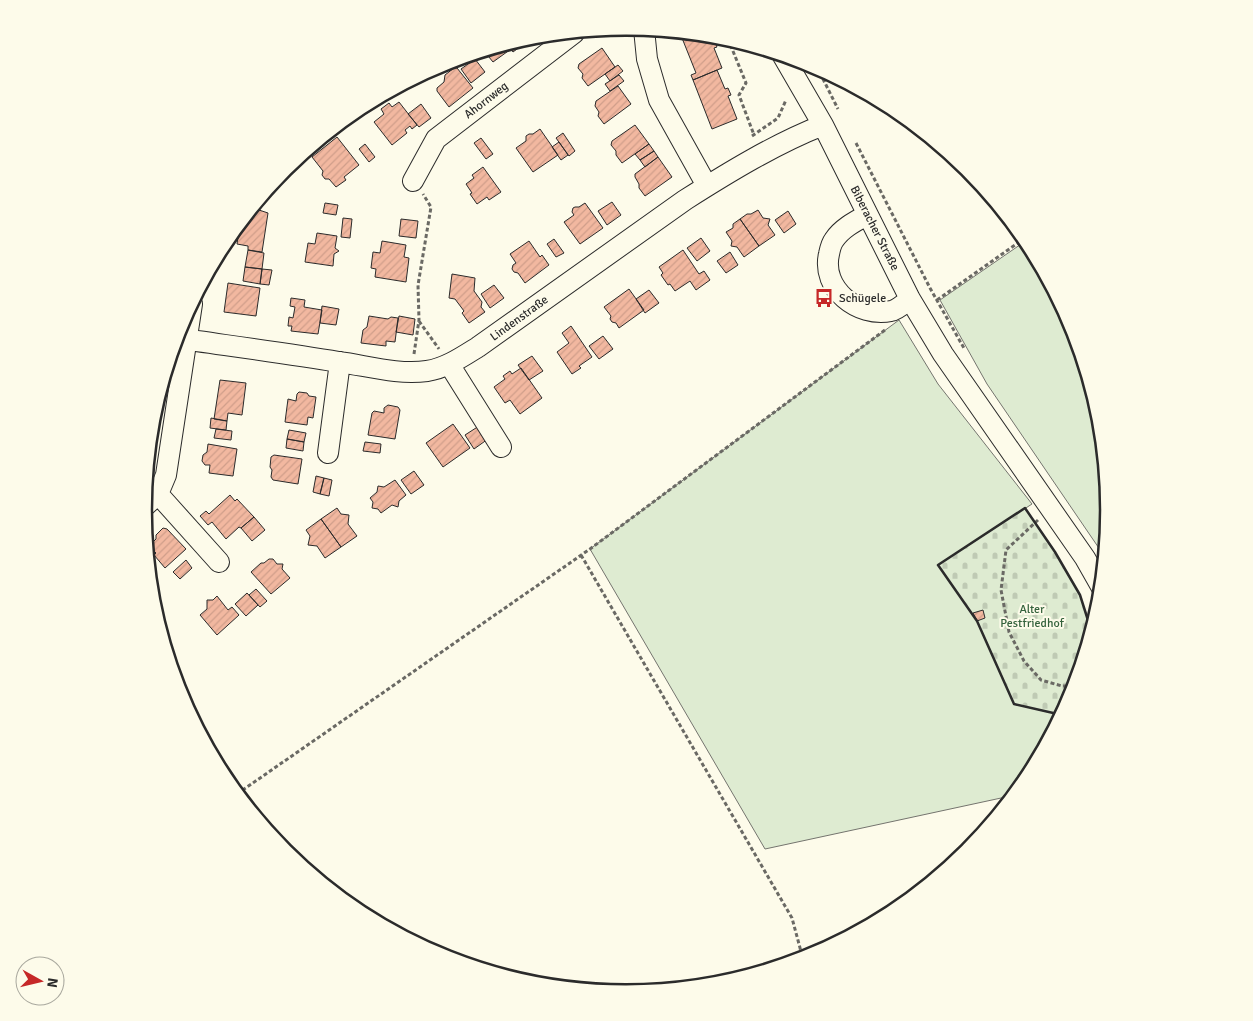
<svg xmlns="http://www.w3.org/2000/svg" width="1253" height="1021" viewBox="0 0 1253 1021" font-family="Signika,sans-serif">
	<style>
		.green { fill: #deebd1; stroke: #74746e }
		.cemetery { fill: url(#cemetery-stones); stroke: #74746e }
		.building { fill: url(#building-hatch); stroke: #2b2b2b }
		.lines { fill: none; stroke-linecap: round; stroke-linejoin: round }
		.minor-casing { stroke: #2b2b2b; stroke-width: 22 }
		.path { stroke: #6a6964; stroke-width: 3; stroke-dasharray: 4 2.5; stroke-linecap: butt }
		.minor { stroke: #fdfbea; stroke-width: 20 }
		.wall { stroke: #2b2b2b; stroke-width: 2.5 }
		.labels { text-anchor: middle; stroke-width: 4; stroke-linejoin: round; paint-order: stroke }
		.street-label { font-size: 12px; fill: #2b2b2b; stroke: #fdfbea }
		.poi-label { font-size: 12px; fill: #2b2b2b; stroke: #fdfbea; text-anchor: start }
		.park-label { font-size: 12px; fill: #34623c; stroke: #fdfbea }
		.rim { fill: none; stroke: #2b2b2b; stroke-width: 2.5 }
	</style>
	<defs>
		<pattern id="cemetery-stones" width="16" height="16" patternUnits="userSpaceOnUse" patternTransform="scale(1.25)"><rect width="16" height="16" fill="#deebd1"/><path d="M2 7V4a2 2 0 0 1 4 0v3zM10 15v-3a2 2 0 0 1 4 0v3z" fill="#bfcab4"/></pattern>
		<pattern id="building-hatch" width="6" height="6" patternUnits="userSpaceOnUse" patternTransform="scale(1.25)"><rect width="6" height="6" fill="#f2b8a0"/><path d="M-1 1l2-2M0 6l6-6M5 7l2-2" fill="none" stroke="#d09e8a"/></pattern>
	</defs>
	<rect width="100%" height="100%" fill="#fdfbea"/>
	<path class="green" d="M1027 240 1073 326 1100 417 1109 511 1105 557 987 384 940 300Z
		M899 320 938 384 1032 504 938 565 977 621 1014 704 1062 715 1028 779 1015 795 765 849 590 549Z"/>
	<path class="cemetery" d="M1025 508 1055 552 1080 595 1092 633 1073 696 1062 715H1061L1014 704 977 621 938 565Z"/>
	<path class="building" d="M680 33 709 36 711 41 714 40 717 47 714 48 722 68 693 80 691 75 696 73Z
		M522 40 525 43 513 52 507 44Z
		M507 44 511 49 493 62 484 51Z
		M602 48 615 67 588 86 582 78 583 74 578 68 579 64Z
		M475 59 485 72 471 83 461 69Z
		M618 65 623 71 610 81 605 74Z
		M454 68H457L473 88 449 107 437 91V88L444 82 445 75Z
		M717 70 725 89 728 88 731 95 728 96 737 119 712 129 693 80Z
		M619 75 624 81 610 91 605 84Z
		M618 86 631 104 604 124 598 116 599 112 595 106 596 101Z
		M399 102 417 125 412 129 410 126 405 130 407 133 392 145 374 122 384 114 381 109 389 103 392 107Z
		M421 104 431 118 419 127 408 114Z
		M635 125 649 144 622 163 616 155V151L611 145 612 141Z
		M540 129 558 155 533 172 516 148 526 141V136L529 134H533Z
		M563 133 575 151 569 156 556 138Z
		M337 137 359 165 344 177 346 180 336 187 329 179H325L322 175 323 171 312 157Z
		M481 138 493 154 486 159 474 143Z
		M559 142 568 155 561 160 552 147Z
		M365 144 375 157 369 162 359 149Z
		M649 144 654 151 640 160 635 154Z
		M654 151 658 157 645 167 640 160Z
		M658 157 672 177 645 196 639 188V184L635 177V174Z
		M483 167 501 192 489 200 487 197 477 204 470 194 472 193 466 184 474 178 472 175Z
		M612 202 621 215 607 225 598 211Z
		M325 203 338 205 336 215 323 213Z
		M585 203 603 228 580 244 564 222 574 215 572 212 573 208 575 207H579Z
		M253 208 268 213 262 252 248 250V246L237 244 240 224Z
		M758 210 763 218 770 219 768 225 775 235 759 246 740 219 747 214H751Z
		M788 211 796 224 784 233 775 220Z
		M343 218 352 219 350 238 341 237Z
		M401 219 418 221 416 238 399 236Z
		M740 219 759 246 744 257 737 247 731 246 732 241 726 232 733 228V224Z
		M317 233 337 236 335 248 339 251 334 254 333 266 305 262 308 243 315 244Z
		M701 238 710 251 697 261 687 248Z
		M554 239 564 253 556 257 547 244Z
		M382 241 406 245 404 257 409 258 406 282 375 277 376 269 371 268 373 252 380 253Z
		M529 241 540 257 542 255 549 265 525 283 518 273 514 272 512 269 513 265 516 263 510 254Z
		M248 250 264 253 262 269 245 267Z
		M683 250 699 274 704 271 710 280 696 290 690 281 675 291 670 284 668 285 661 275 663 273 659 267Z
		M730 252 738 265 726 273 717 261Z
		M245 267 262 269 260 284 243 281Z
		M262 269 272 270 269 285 260 284Z
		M452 274 475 278 474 291 482 302 481 307 485 312 469 323 462 313 464 311 455 299 449 298Z
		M228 283 260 288 256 316 224 312Z
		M494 285 504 298 490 308 481 294Z
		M629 289 644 310 619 328 616 323 612 322 610 319 611 316 604 307Z
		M649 290 659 303 645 313 636 299Z
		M291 298 305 300 304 307 322 310 318 334 291 331 292 326H288L289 317 293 318 295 307 290 306Z
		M322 306 339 309 336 325 320 323Z
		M369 316 388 319 391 317 398 318 395 342 386 341V346L361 343 363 330 367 327Z
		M399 316 415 319 413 335 396 332Z
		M571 326 592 357 579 366 581 368 572 374 557 352 569 343 562 333Z
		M603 336 613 349 599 359 589 346Z
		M532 356 543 371 529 380 518 365Z
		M521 368 542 398 520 414 510 400 505 403 494 387 505 379 503 376 510 371 512 374Z
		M220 380 246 383 242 415 228 413 227 421 214 419Z
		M299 392 307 393 309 396 316 397 313 418 308 417 307 425 285 422 288 399 296 401 297 394Z
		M388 405 398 407 400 410 395 439 368 435 372 413 374 411 384 413V408Z
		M211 418 227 421 226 430 210 428Z
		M453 424 470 448 443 467 426 443Z
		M479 426 488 439 474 449 465 435Z
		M216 429 232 431 231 440 214 438Z
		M289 430 306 433 304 442 287 439Z
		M287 439 304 442 303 451 286 448Z
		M365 442 381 444 380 453 363 451Z
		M208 444 237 449 233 476 209 473 210 465H205L202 461 203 455 207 452Z
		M274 455 302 459 298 484 273 480 271 477 272 470 270 467 271 457Z
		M414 471 424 485 411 494 401 480Z
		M316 476 324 478 320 494 313 492Z
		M324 478 332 480 329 496 320 494Z
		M395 480 406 495 399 501 398 507 392 505 381 513 378 509 372 508 373 502 370 498 377 492 378 486 384 487Z
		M230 495 235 501 237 499 254 517 241 528 239 527 226 539 212 522 208 525 200 516 206 511 209 514Z
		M337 508 341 514 349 515 348 524 357 536 341 547 321 519Z
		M254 517 265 530 252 541 241 528Z
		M321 519 341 547 325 558 317 546 308 545 310 536 306 530Z
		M163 528 167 529 186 549 165 568 154 555 156 553 150 547 151 544 156 539V535Z
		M269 559H273L277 564H283L282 569 290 578 271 594 251 572 261 563H264Z
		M186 560 192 568 180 579 173 572Z
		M256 589 267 601 260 607 249 595Z
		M247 593 258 605 246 616 235 604Z
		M217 596 228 610 232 607 239 615 217 635 200 615 207 609V600H213Z
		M983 610 985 618 977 621 973 613Z"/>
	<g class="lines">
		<g class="minor-casing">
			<path id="minor" d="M644 29 647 59 659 100 707 186
				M783 56 823 125 910 299 943 354 1085 558 1102 588
				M413 181 436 139 574 33
				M867 215C856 221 842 228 834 240 831 244 830 249 829 254 821 289 858 318 891 311 897 310 905 303 910 299
				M176 338C231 346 285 353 339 362 368 366 398 375 427 371 446 368 462 357 478 347L685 200C729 172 775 144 823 125
				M449 364 501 447
				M328 453 340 362
				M158 494 219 562
				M144 507 158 494 166 475 192 304"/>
		</g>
		<path class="path" d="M728 39 746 83 739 95 754 135
			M760 49 765 56
			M817 67 838 109
			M752 136 778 118 786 100
			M856 143 930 288 965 350
			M937 300 1025 238
			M419 321 439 349
			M414 354 419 320 418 285 431 207 423 194
			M1038 520 1006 550 1001 590 1009 632 1024 661 1041 680 1062 686H1076
			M581 555 792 918 803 959
			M1094 604 1098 613
			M237 794 590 549 885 330"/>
		<use href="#minor" class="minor"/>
		<path class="wall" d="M1062 715 1014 704 977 621 938 565 1025 508 1055 552 1080 595 1092 633"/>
	</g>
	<defs>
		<g id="bus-bare" transform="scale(1.5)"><path d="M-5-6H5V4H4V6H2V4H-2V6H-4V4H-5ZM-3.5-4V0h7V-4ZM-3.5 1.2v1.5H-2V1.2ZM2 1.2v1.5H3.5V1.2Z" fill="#c62828" stroke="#fdfbea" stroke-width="2.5" paint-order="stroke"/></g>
	</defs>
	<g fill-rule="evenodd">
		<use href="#bus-bare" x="824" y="298"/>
	</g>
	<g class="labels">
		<g class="street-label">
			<text transform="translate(486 100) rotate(-38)" y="4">Ahornweg</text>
			<text transform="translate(875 228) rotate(63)" y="4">Biberacher Straße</text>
			<text transform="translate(519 318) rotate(-36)" y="4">Lindenstraße</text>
		</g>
		<g class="poi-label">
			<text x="839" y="302">Schügele</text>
		</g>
		<g class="park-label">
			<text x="1032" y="613">Alter<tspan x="1032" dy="14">Pestfriedhof</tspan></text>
		</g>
	</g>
	<path d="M0 0H1253V1021H0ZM152 510a474 474 0 1 1 948 0a474 474 0 1 1-948 0Z" fill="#fdfbea" fill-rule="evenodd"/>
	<path class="rim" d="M152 510a474 474 0 1 1 948 0a474 474 0 1 1-948 0Z"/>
	<g transform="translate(40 981) rotate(98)"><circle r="24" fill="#fdfbea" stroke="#a9a89e"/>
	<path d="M0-4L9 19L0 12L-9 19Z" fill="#c62828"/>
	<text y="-8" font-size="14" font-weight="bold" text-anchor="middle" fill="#2b2b2b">N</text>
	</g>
</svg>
